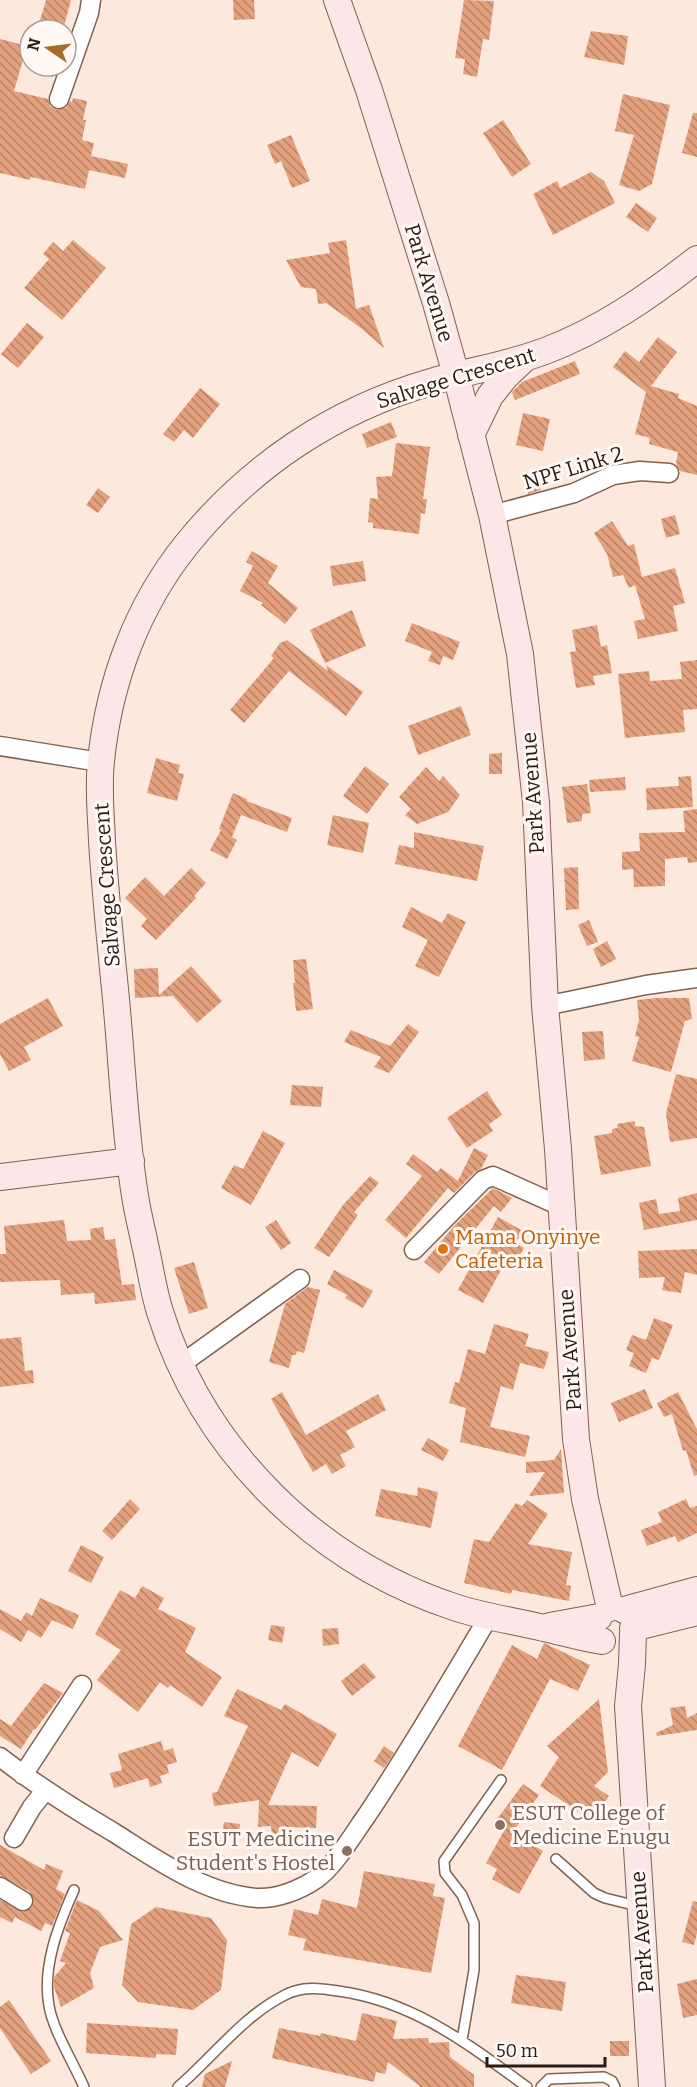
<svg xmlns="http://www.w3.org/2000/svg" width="697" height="2087" viewBox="0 0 697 2087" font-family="Bitter,serif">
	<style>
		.building { fill: url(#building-back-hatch) }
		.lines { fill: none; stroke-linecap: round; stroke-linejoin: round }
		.lane-casing { stroke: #7f6251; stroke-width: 12 }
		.street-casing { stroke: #7f6251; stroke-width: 21 }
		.secondary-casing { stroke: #7f6251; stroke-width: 28 }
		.lane { stroke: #fff; stroke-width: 9 }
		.street { stroke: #fff; stroke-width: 18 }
		.secondary { stroke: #fde6e8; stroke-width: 26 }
		.food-dot { fill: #e8710a; stroke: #fff8f4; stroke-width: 2 }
		.education-dot { fill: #8d6e63; stroke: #fff8f4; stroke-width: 2 }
		.labels { text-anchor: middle; stroke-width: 6; stroke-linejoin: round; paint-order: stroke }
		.street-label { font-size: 21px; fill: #271b14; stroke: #fff8f4 }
		.food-label { font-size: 21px; fill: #c56008; stroke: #fff8f4; text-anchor: start }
		.education-label { font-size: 21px; fill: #785e54; stroke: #fff8f4; text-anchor: start }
	</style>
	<defs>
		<pattern id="building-back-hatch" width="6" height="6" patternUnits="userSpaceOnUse" patternTransform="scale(1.5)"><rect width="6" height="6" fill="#e4a17e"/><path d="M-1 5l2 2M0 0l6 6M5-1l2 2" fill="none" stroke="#b98266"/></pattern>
	</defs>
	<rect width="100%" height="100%" fill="#fce8dc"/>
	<path class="building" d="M46 0H71L63 30H37Z
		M233 0H254L255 19 234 20Z
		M464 0 494 1 489 40 483 39 477 77 463 74 465 59 455 58Z
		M591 31 628 36 624 65 584 57Z
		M0 39 27 46 14 91 48 99 50 106 56 110 66 108 70 101 72 102 73 98 87 101 83 120H86L82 140 94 143 91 156 128 164 125 178 89 170 85 189 31 177 30 180 0 173Z
		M623 94 670 105 652 184 639 191 619 185 634 135 615 131Z
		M693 113H697V157L682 153Z
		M503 120 531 164 512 177 483 133Z
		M291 135 310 181 292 188 281 161 275 164 267 145Z
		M591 172 604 181 615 203 553 235 533 194 557 181 560 188Z
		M636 203 657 218 648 232 626 217Z
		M73 240 106 268 62 320 24 288 49 259 43 254 53 242 63 251Z
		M346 240 356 309 369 305 384 348 362 329 326 303 318 304 316 289 301 287 286 260 330 253 328 243Z
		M27 323 44 337 18 368 1 354Z
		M658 337 677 352 651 386 679 394 678 398 697 406V475L680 471 676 464 678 452 649 444 650 438 635 434 646 392 613 367 625 351 639 362Z
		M575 361 580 374 515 400 512 392 522 382Z
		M200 388 220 404 193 438 184 430 174 442 163 434Z
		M523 413 550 419 543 451 516 445Z
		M391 422 397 437 367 448 362 434Z
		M396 443 430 447 423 499H427L425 514 421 513 419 534 373 528V523L368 522 370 498 378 499 376 477 392 476Z
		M536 474 541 490 528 494 524 477Z
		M98 488 110 497 98 513 86 505Z
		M675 515 680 534 666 538 661 519Z
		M612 521 628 546 634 544 642 577 675 568 685 603 673 606 678 631 638 639 634 621 645 619 635 585 629 588 623 575 613 577 607 554 594 533Z
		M252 551 278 566 268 583 298 608 285 624 261 605 263 603 240 591 253 566 246 562Z
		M363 561 366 581 333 586 330 566Z
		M352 610 366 646 325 663 310 630Z
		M412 623 460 642 453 660 443 656 440 665 428 661 432 652 405 641Z
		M597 625 601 647 607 645 612 673 593 676 595 685 576 688 570 652 576 651 572 630Z
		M287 640 328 671 326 665 363 692 346 716 289 671 244 723 230 710 274 658 271 656 280 643Z
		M697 660V709L683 710 685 732 625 738 618 674 649 671 650 681 682 679 680 662Z
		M461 706 471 735 418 755 408 726Z
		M502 753V774H489V754Z
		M156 758 180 765 178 773 184 774 177 801 147 793Z
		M365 766 389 784 367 814 343 796Z
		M426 767 439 781 443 776 460 795 448 812 417 824 405 815 411 809 399 797Z
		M691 776 693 807 647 810 646 788 679 786 678 777Z
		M625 777 626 790 590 792 589 780Z
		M587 784 591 813 582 814V821L567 823 562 787Z
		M233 793 247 799V801L292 818 287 832 241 815 232 837 237 840 227 859 210 850 221 830 219 829Z
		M697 809V862L688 863 687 857 665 859V886L634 887 633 869 622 870V852L640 851 639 833 685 832 683 811Z
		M333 815 369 823 363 853 327 845Z
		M414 832 484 846 477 881 395 864 399 845 414 848Z
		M578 867 579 909 566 910 564 868Z
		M191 868 206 883 194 896 196 898 156 940 141 926 147 919 125 898 145 877 164 896Z
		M411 907 442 923 448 913 466 922 439 977 415 966 428 940 402 927Z
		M589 920 598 942 587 946 578 925Z
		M607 941 616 959 601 967 593 949Z
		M306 959 313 1009 296 1011 293 983H295L293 960Z
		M191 966 222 1001 197 1023 173 996 135 998 134 969 158 968 159 995Z
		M48 998 63 1026 24 1047 31 1060 9 1071 0 1054V1024Z
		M656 998H689L692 1019 685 1021 671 1072 632 1061 639 1037 635 1036 639 1020 637 1000Z
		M408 1024 419 1032 389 1073 374 1067 381 1057 344 1042 351 1030 390 1046Z
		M603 1031 605 1059 584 1061 582 1032Z
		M676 1074 697 1079V1138L670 1142 666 1114Z
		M292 1085 323 1087 321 1107 290 1105Z
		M487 1091 502 1115 489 1124 493 1131 467 1148 447 1118Z
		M635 1121V1126L644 1127 651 1166 601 1175 594 1136 612 1133V1135V1129L618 1128 617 1124Z
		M263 1131 285 1143 251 1205 221 1188 234 1165 243 1169Z
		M474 1148 488 1155 481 1169 475 1172 454 1193 448 1188 406 1238 385 1220 422 1176 406 1164 413 1154 437 1172 441 1168 458 1181Z
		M370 1176 379 1183 354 1212 358 1215 329 1257 314 1248 343 1205Z
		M493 1188 512 1198 501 1212 494 1206 439 1274 424 1262 455 1225Z
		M697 1193V1220L644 1230 639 1203 656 1199 659 1214 680 1211 678 1198Z
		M498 1217 523 1231 516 1243 524 1248 516 1262 508 1257 483 1303 458 1290Z
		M64 1220 67 1241 91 1240 90 1229 103 1227 105 1240 115 1239 122 1285 134 1284 136 1300 95 1304 94 1293 61 1295 60 1280 0 1282V1254H6L4 1226Z
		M276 1220 291 1243 281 1250 265 1227Z
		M697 1249V1275L685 1272 681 1293 662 1290 665 1277 639 1278 638 1251Z
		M194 1262 208 1308 189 1314 174 1268Z
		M334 1270 373 1291 363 1308 345 1298 347 1295 327 1284Z
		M308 1287 320 1290 304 1353 297 1351 296 1355H292L289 1368 269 1362 285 1304Z
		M654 1318 673 1325 659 1360 652 1358 646 1373 629 1366 634 1353 626 1350 632 1335 646 1340Z
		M494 1324 529 1334 525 1346 549 1352 544 1369 520 1363 513 1390 501 1386 490 1427 530 1436 525 1457 460 1442 466 1408 449 1403 455 1382 459 1383 468 1349 485 1354Z
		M21 1337 25 1371 33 1370 34 1383 0 1387V1339Z
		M645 1389 653 1408 619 1422 611 1403Z
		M282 1392 306 1435 378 1394 386 1410 346 1431 355 1447 340 1455 346 1466 332 1474 326 1464 313 1472 271 1399Z
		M678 1392 697 1429V1475L694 1476 686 1450 683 1451 672 1414 664 1417 657 1403Z
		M428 1438 449 1450 443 1461 421 1450Z
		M561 1449 564 1493 529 1496 545 1472 526 1473V1462L554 1460Z
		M418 1487 438 1492 431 1528 375 1516 381 1489 417 1496Z
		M130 1499 140 1509 112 1540 102 1531Z
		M686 1499 690 1508 697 1506V1533L678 1542 675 1536 647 1546 641 1530 662 1522 658 1512Z
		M527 1500 548 1514 528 1544 572 1552 566 1585 571 1586 569 1601 512 1590 511 1594 464 1583 474 1539 489 1542 516 1503 522 1506Z
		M81 1545 104 1557 91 1583 68 1571Z
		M142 1586 164 1598 158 1609 196 1628 185 1652 222 1677 202 1707 170 1685 168 1688 160 1682 138 1712 97 1680 121 1650 95 1634 120 1590 135 1598Z
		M40 1598 79 1615 73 1629 52 1620 41 1638 28 1630 21 1642 0 1629V1609L21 1621 26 1612 32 1616Z
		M271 1625 285 1627 282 1643 268 1640Z
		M338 1628 339 1644 323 1646 322 1629Z
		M544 1643 590 1665 578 1691 550 1679 502 1770 458 1746 512 1645 537 1659Z
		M364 1663 376 1677 352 1696 341 1681Z
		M44 1683 63 1693 35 1730 34 1729 21 1749 0 1736V1719L11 1726Z
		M237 1689 281 1710 285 1704 337 1734 318 1767 292 1752 268 1805 317 1806 316 1828 285 1827V1836H272L271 1826 258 1827 259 1800 214 1806 212 1793 217 1792 248 1726 224 1716Z
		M599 1699 608 1772 594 1786 609 1796 592 1821 540 1786 559 1757 547 1746Z
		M685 1706 687 1718 697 1713V1730L657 1736 656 1733 673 1725 670 1708Z
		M161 1741 164 1751 173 1748 177 1762 167 1765 169 1773 160 1776 162 1783 150 1787 148 1778 114 1788 110 1773 122 1770 118 1754Z
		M384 1746 394 1753 384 1768 374 1761Z
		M523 1784 539 1795 512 1833 543 1851 519 1894 492 1879 497 1869 486 1863 505 1829 495 1822Z
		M224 1822 240 1824 238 1839 222 1836Z
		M0 1845 44 1870 46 1864 63 1871 56 1889 65 1894 52 1926 45 1923 41 1931 15 1917 12 1923 0 1917V1900L23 1912 32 1907 34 1901 29 1891 0 1876Z
		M364 1871 435 1884 433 1896 445 1898 431 1973 303 1950 306 1939 288 1935 294 1909 318 1915 322 1899 357 1908Z
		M77 1900 99 1911 123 1940 100 1947 90 1973 94 1988 61 2007 54 1987V1977L66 1963 60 1961 70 1933 65 1931Z
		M693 1901 697 1902V1933L694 1945 682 1942Z
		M156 1907 211 1918 227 1940 221 1990 193 2010 138 2002 122 1985 131 1924Z
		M516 1975 566 1982 562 2011 511 2003Z
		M697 1979V2015L683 2018 677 1984Z
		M9 2000 51 2061 31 2074 0 2028V2007Z
		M362 2013 397 2021 393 2039 428 2038 429 2043 449 2042 450 2057 474 2075V2087H421L388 2062 385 2074 376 2072 374 2082 272 2058 279 2028 320 2036 321 2033 356 2041Z
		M87 2023 178 2029 176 2055 156 2054V2058L86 2053Z
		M610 2041H629V2056H610Z
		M232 2061 225 2087H202L205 2074Z"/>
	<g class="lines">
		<g class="lane-casing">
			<path id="lane" d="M556 1859 594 1893 605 1898 637 1906
				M74 1890C58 1926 42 1967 49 2006 53 2030 74 2064 84 2087
				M462 2040 474 1970V1923L462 1895 445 1873 444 1861 501 1780
				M178 2087C213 2057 243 2016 285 1995 302 1986 320 1988 338 1991 413 2001 468 2044 527 2087
				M541 2087 549 2079 604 2077 612 2081 615 2087"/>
		</g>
		<g class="street-casing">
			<path id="street" d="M59 99 89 13 91 0
				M492 515 574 493 613 475 640 471 669 473
				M0 746 100 762
				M545 1006 646 985 697 978
				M414 1250 483 1180 493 1176 560 1206
				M180 1365 300 1279
				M0 1757C36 1785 74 1809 113 1832 156 1859 204 1894 257 1898 277 1899 300 1890 316 1879 335 1866 354 1833 367 1815 410 1751 449 1684 488 1618
				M23 1775 82 1685
				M14 1838 32 1807 45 1791
				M0 1887 23 1901"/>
		</g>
		<g class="secondary-casing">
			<path id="secondary" d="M337 0 369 90 436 303 456 375 492 515 520 654 536 802 545 1006 558 1149 576 1439 585 1499 610 1608
				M471 435 490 396 506 376 524 359
				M0 1177 131 1161
				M624 1610 697 1590
				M550 1626 599 1617
				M633 1628 697 1612
				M633 1633 632 1664 628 1706 652 2087
				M602 1641C582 1638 563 1632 544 1628 515 1621 485 1617 457 1608 318 1563 204 1452 160 1312 154 1293 151 1273 147 1254 143 1234 138 1215 135 1196 124 1127 122 1057 115 989 110 939 105 890 102 841 101 814 98 788 101 761 109 682 137 606 187 544 250 466 334 410 431 382 468 371 508 365 545 351 601 330 650 296 697 259"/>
		</g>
		<use href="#lane" class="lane"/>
		<use href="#street" class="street"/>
		<use href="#secondary" class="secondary"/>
	</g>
	<circle class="food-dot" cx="443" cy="1249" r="6"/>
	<g class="education-dot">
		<circle cx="500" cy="1825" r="6"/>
		<circle cx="347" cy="1851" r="6"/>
	</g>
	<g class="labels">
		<g class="street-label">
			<text transform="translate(429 283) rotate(73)" y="7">Park Avenue</text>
			<text transform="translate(456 378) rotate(-17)" y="7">Salvage Crescent</text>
			<text transform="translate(573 468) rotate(-17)" y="7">NPF Link 2</text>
			<text transform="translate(533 793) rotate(-94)" y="7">Park Avenue</text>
			<text transform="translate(107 885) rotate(-94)" y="7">Salvage Crescent</text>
			<text transform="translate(570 1350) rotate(-94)" y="7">Park Avenue</text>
			<text transform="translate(642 1932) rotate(-94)" y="7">Park Avenue</text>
		</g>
		<g class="food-label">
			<text x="455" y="1244">Mama Onyinye<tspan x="455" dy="24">Cafeteria</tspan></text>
		</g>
		<g class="education-label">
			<text x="512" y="1820">ESUT College of<tspan x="512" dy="24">Medicine Enugu</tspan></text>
			<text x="335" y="1846" text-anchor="end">ESUT Medicine<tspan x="335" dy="24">Student's Hostel</tspan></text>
		</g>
	</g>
	<g transform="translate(48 48) rotate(284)"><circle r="28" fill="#fff8f4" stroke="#a9a09a" stroke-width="1.5"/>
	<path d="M0-4.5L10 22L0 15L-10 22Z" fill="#a56c2a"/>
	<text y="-9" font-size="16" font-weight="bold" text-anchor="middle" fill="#271b14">N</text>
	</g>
	<path d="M487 2057v9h118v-9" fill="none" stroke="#271b14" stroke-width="3"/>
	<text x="496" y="2057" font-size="18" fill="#271b14" stroke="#fff8f4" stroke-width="4.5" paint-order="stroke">50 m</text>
</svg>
